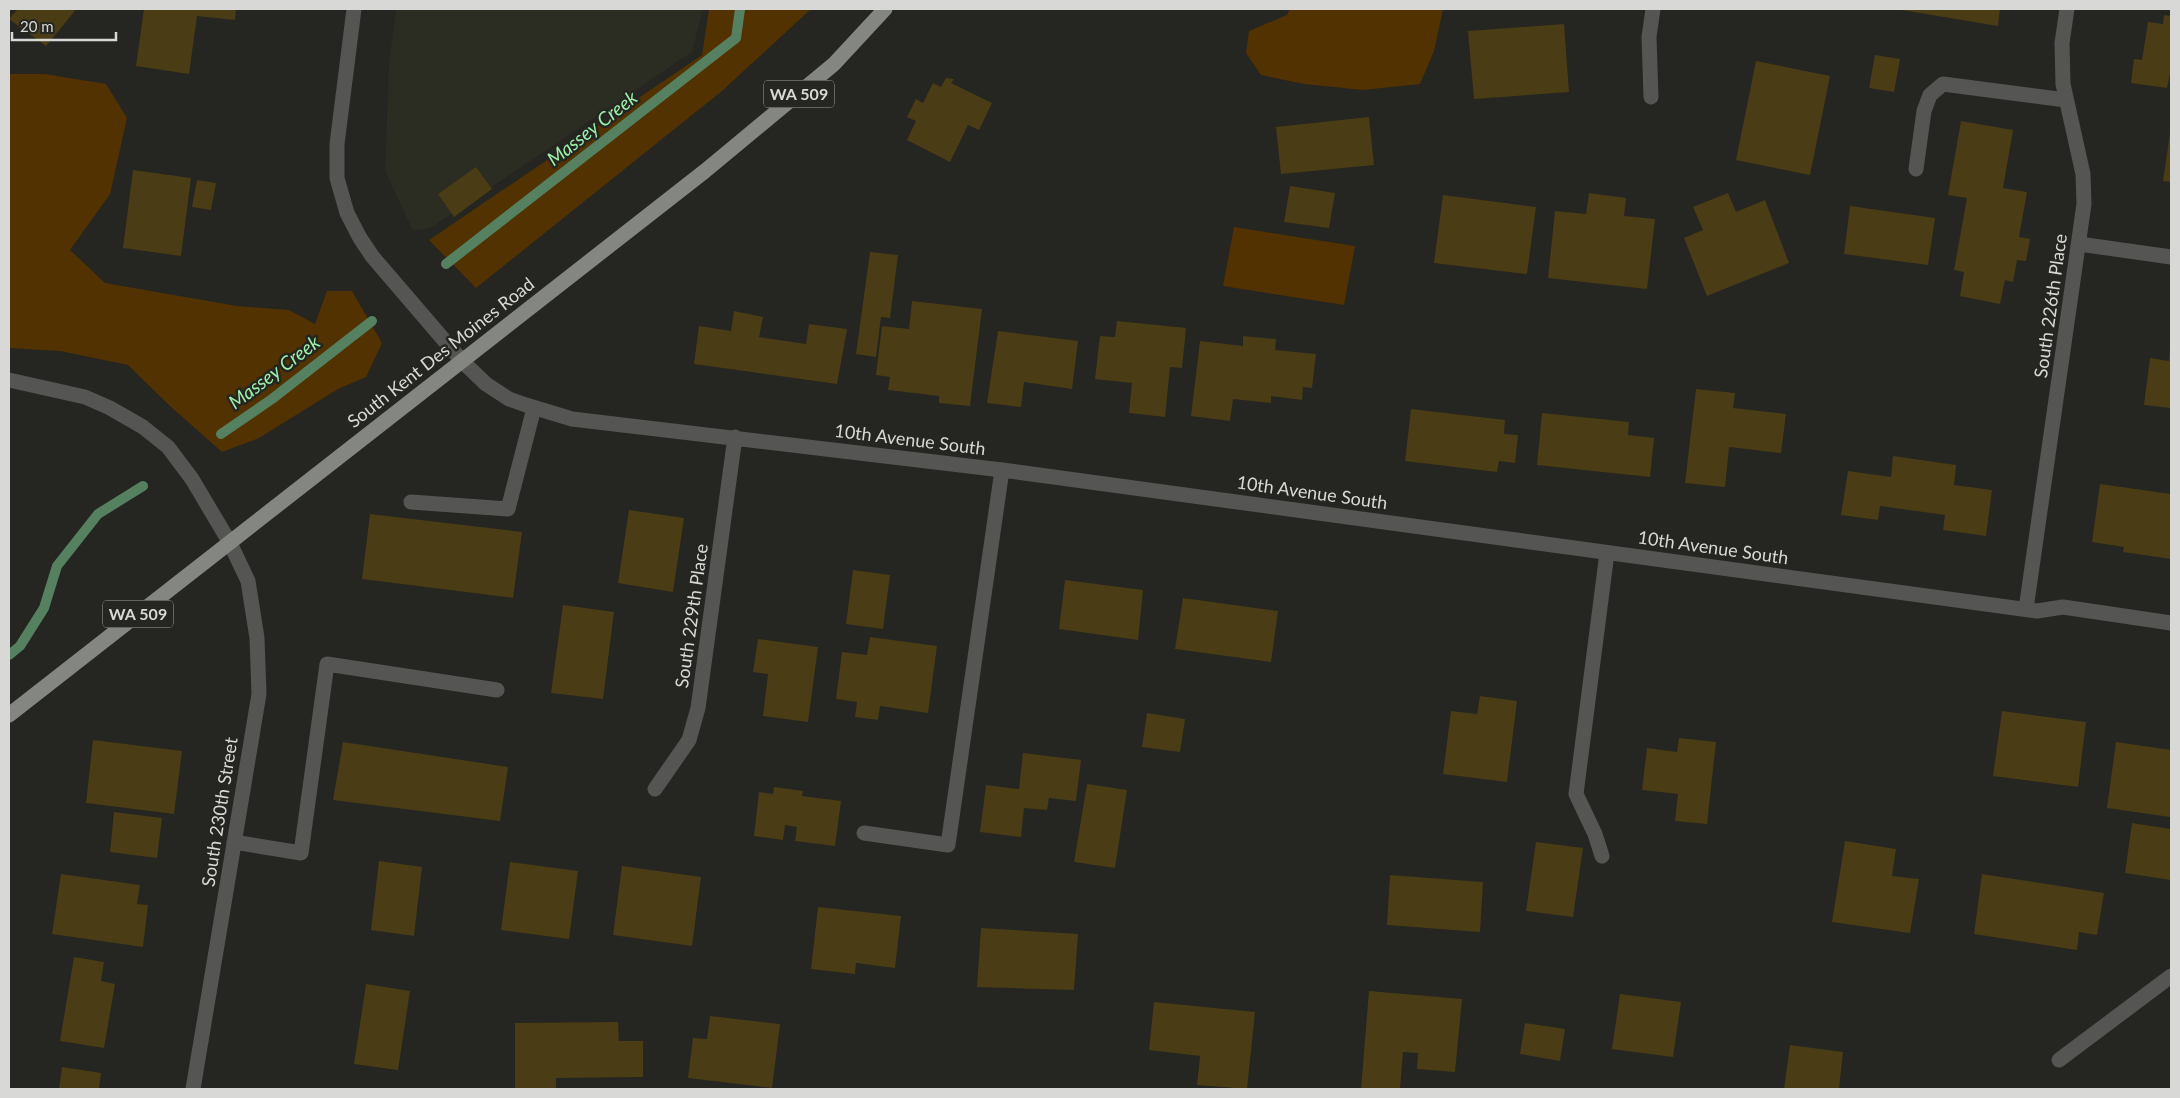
<svg xmlns="http://www.w3.org/2000/svg" width="2180" height="1098" viewBox="0 0 2180 1098" font-family="Lato,sans-serif">
	<style>
		.built { fill: #2b2c22 }
		.green { fill: #523200 }
		.lines { fill: none; stroke-linecap: round; stroke-linejoin: round }
		.stream { stroke: #558160; stroke-width: 10 }
		.building { fill: #4a3c14 }
		.lane { stroke: #555654; stroke-width: 15 }
		.street { stroke: #555654; stroke-width: 15 }
		.primary { stroke: #848682; stroke-width: 15 }
		.labels { text-anchor: middle; stroke-width: 5; stroke-linejoin: round; paint-order: stroke }
		.shield { fill: #252521; stroke: #a2a2a0; stroke-width: 1 }
		.shield-label { font-size: 16px; font-weight: bold; fill: #d8d8d6 }
		.street-label { font-size: 18px; fill: #d8d8d6; stroke: #252521 }
		.water-label { font-size: 19px; font-style: italic; fill: #9cf2ab; stroke: #252521 }
	</style>
	<rect width="100%" height="100%" fill="#252521"/>
	<path class="built" d="M396 9H703L692 52 431 228 413 231 385 171 389 63Z"/>
	<path class="green" d="M709 9H811L722 91 476 288 429 240 702 55Z
		M1290 9H1443L1434 51 1420 84 1363 90 1304 84 1261 75 1246 53 1249 31 1287 15Z
		M9 74H45L106 84 127 118 110 194 70 250 105 283 237 306 289 310 315 324 327 291H352L382 343 366 377 338 389 259 438 222 452 170 406 128 365 60 351 9 348Z
		M1234 227 1355 246 1344 305 1223 286Z"/>
	<g class="lines">
		<path class="stream" d="M446 264 736 38 740 9
			M221 434 272 399 372 321
			M9 655 20 646 44 608 57 566 98 514 143 486"/>
	</g>
	<path class="building" d="M18 9H75L74 12 46 46 9 19Z
		M144 9H236L235 20 197 16 189 74 136 66Z
		M1896 9H2000L1998 26Z
		M2164 15 2171 16V69L2167 88 2131 83 2134 59 2142 60 2148 22 2163 24Z
		M1564 24 1569 92 1474 99 1468 31Z
		M1875 55 1900 59 1894 92 1869 88Z
		M1756 61 1830 76 1810 175 1736 160Z
		M946 78 954 79 951 83 992 103 979 130 968 125 950 162 907 140 916 121 907 117 916 99 923 103 933 83 941 87Z
		M1369 117 1374 165 1281 174 1276 127Z
		M1961 121 2013 130 2003 188 2027 192 2019 237 2030 239 2026 261 2017 260 2013 282 2005 280 2000 304 1960 296 1964 272 1954 270 1967 198 1948 195Z
		M2170 133H2171V182L2163 181Z
		M476 167 492 189 454 217 438 194Z
		M133 170 191 178 181 256 123 248Z
		M197 180 216 183 211 210 192 207Z
		M1290 186 1335 193 1329 228 1284 222Z
		M1589 193 1626 198 1624 216 1655 219 1647 289 1548 278 1555 211 1586 214Z
		M1728 193 1736 212 1765 200 1789 263 1707 296 1684 238 1703 230 1693 207Z
		M1443 195 1536 207 1527 274 1434 263Z
		M1850 206 1935 218 1928 265 1844 254Z
		M870 252 898 255 890 318 881 317 876 357 856 354Z
		M912 301 982 309 970 406 939 403V396L888 390 890 377 876 375 882 326 909 329Z
		M734 311 763 317 759 337 806 344 809 324 847 329 837 384 694 364 699 326 731 331Z
		M1117 321 1186 328 1182 368 1170 367 1165 417 1129 413 1132 383 1095 379 1100 336 1115 337Z
		M998 331 1078 341 1072 389 1024 382 1021 407 987 403Z
		M1243 336 1276 339 1275 350 1316 354 1312 388 1303 387 1302 400 1271 396V403L1233 399 1230 421 1191 416 1200 341 1243 346Z
		M2170 349 2171 408 2144 405 2150 358 2169 361Z
		M1696 389 1735 393 1733 408 1786 414 1781 453 1729 447 1725 487 1685 483Z
		M1411 409 1505 420 1504 434 1518 435 1515 463 1499 461 1497 472 1405 461Z
		M1542 413 1629 422 1628 435 1654 438 1650 477 1537 465Z
		M1893 456 1956 465 1954 485 1992 490 1986 536 1943 530 1945 515 1880 506 1878 520 1841 515 1848 471 1891 477Z
		M2100 484 2171 494V559L2123 552 2124 547 2092 542Z
		M629 510 684 518 673 592 618 583Z
		M370 514 522 532 513 598 362 579Z
		M853 570 890 575 883 629 846 624Z
		M1065 580 1143 590 1138 640 1059 629Z
		M1183 598 1278 611 1271 662 1175 649Z
		M563 605 614 612 603 699 551 693Z
		M870 637 937 646 928 713 880 706 878 720 855 717 857 702 836 699 842 652 867 655Z
		M758 639 818 647 808 722 763 716 768 674 753 672Z
		M1480 696 1517 701 1507 782 1443 774 1451 711 1477 714Z
		M2002 711 2086 722 2078 787 1993 776Z
		M1147 713 1185 719 1180 752 1142 747Z
		M1679 738 1716 742 1707 824 1675 821 1678 794 1642 790 1647 748 1677 752Z
		M93 740 182 751 174 814 86 803Z
		M343 742 508 767 500 821 333 800Z
		M2116 742 2171 750 2170 817 2107 808Z
		M1023 753 1081 760 1076 801 1049 798 1047 810 1024 808 1021 837 980 832 986 785 1019 789Z
		M1087 784 1127 790 1115 868 1074 862Z
		M774 787 803 791 802 796 841 801 835 846 795 841 797 827 785 825 783 840 754 836 759 792 773 794Z
		M114 812 162 818 157 858 110 852Z
		M2132 823 2171 829V880L2125 873Z
		M1845 841 1896 849 1892 876 1919 879 1910 933 1832 922Z
		M1536 842 1583 848 1573 917 1526 911Z
		M379 861 422 867 414 936 371 930Z
		M510 862 578 871 569 939 501 930Z
		M622 866 701 877 692 946 613 935Z
		M61 874 140 885 137 904 148 905 143 947 52 934Z
		M1982 874 2104 893 2097 935 2079 932 2077 950 1974 934Z
		M1390 875 1483 882 1480 932 1387 925Z
		M818 907 901 916 895 968 856 963 855 974 811 969Z
		M981 928 1078 934 1074 990 977 987Z
		M74 957 104 962 101 981 115 984 104 1048 60 1041Z
		M366 984 410 991 398 1070 354 1064Z
		M1369 991 1462 999 1455 1072 1417 1069 1418 1053 1403 1052 1400 1089H1361Z
		M1620 994 1681 1002 1673 1057 1612 1049Z
		M1154 1002 1255 1012 1247 1089 1197 1085 1200 1056 1149 1050Z
		M710 1016 780 1024 772 1088 688 1078 693 1038 707 1039Z
		M618 1022 619 1041H643V1077L556 1078V1089H515V1023Z
		M1525 1023 1565 1029 1560 1061 1520 1054Z
		M1790 1045 1843 1052 1839 1089H1784Z
		M62 1067 101 1073 99 1089H59Z"/>
	<g class="lines">
		<path class="lane" d="M1916 169 1924 111 1930 95 1943 84 2066 100
			M2079 244 2171 257
			M411 502 508 509 534 408
			M864 833 948 845 1002 470
			M234 842 301 853 327 664 497 690
			M1602 856 1595 834 1576 794 1607 553"/>
		<path class="street" d="M354 9 337 144V178L347 213 360 238 372 256 462 361 486 384 509 399 526 405 572 419 1002 470 2037 611 2063 607 2171 623
			M1651 97 1649 37 1653 9
			M9 380 85 397 110 408 143 427 168 447 192 479 230 543 248 581 257 638 259 694 193 1089
			M2026 609 2084 204 2083 174 2063 84 2062 43 2067 9
			M655 789 689 740 698 708 735 437
			M2059 1060 2171 976"/>
		<path class="primary" d="M9 715 705 171 834 64 885 9"/>
	</g>
	<g class="labels">
		<g class="shield">
			<rect x="764" y="80.5" width="70" height="27" rx="4"/>
			<rect x="103" y="600.5" width="70" height="27" rx="4"/>
		</g>
		<g class="shield-label">
			<text x="799" y="100">WA 509</text>
			<text x="138" y="620">WA 509</text>
		</g>
		<g class="street-label">
			<text transform="translate(2051 306) rotate(-82)" y="6">South 226th Place</text>
			<text transform="translate(441 353) rotate(-38)" y="6">South Kent Des Moines Road</text>
			<text transform="translate(910 440) rotate(7)" y="6">10th Avenue South</text>
			<text transform="translate(1312 493) rotate(8)" y="6">10th Avenue South</text>
			<text transform="translate(1713 548) rotate(8)" y="6">10th Avenue South</text>
			<text transform="translate(692 616) rotate(-82)" y="6">South 229th Place</text>
			<text transform="translate(220 812) rotate(-81)" y="6">South 230th Street</text>
		</g>
		<g class="water-label">
			<text transform="translate(592 128) rotate(-38)" y="7">Massey Creek</text>
			<text transform="translate(274 372) rotate(-37)" y="7">Massey Creek</text>
		</g>
	</g>
	<rect width="2180" height="1098" fill="none" stroke="#d8d8d6" stroke-width="20"/>
	<path d="M12 32v8h104v-8" fill="none" stroke="#d8d8d6" stroke-width="2.5"/>
	<text x="20" y="32" font-size="15" fill="#d8d8d6" stroke="#252521" stroke-width="4" paint-order="stroke">20 m</text>
</svg>
